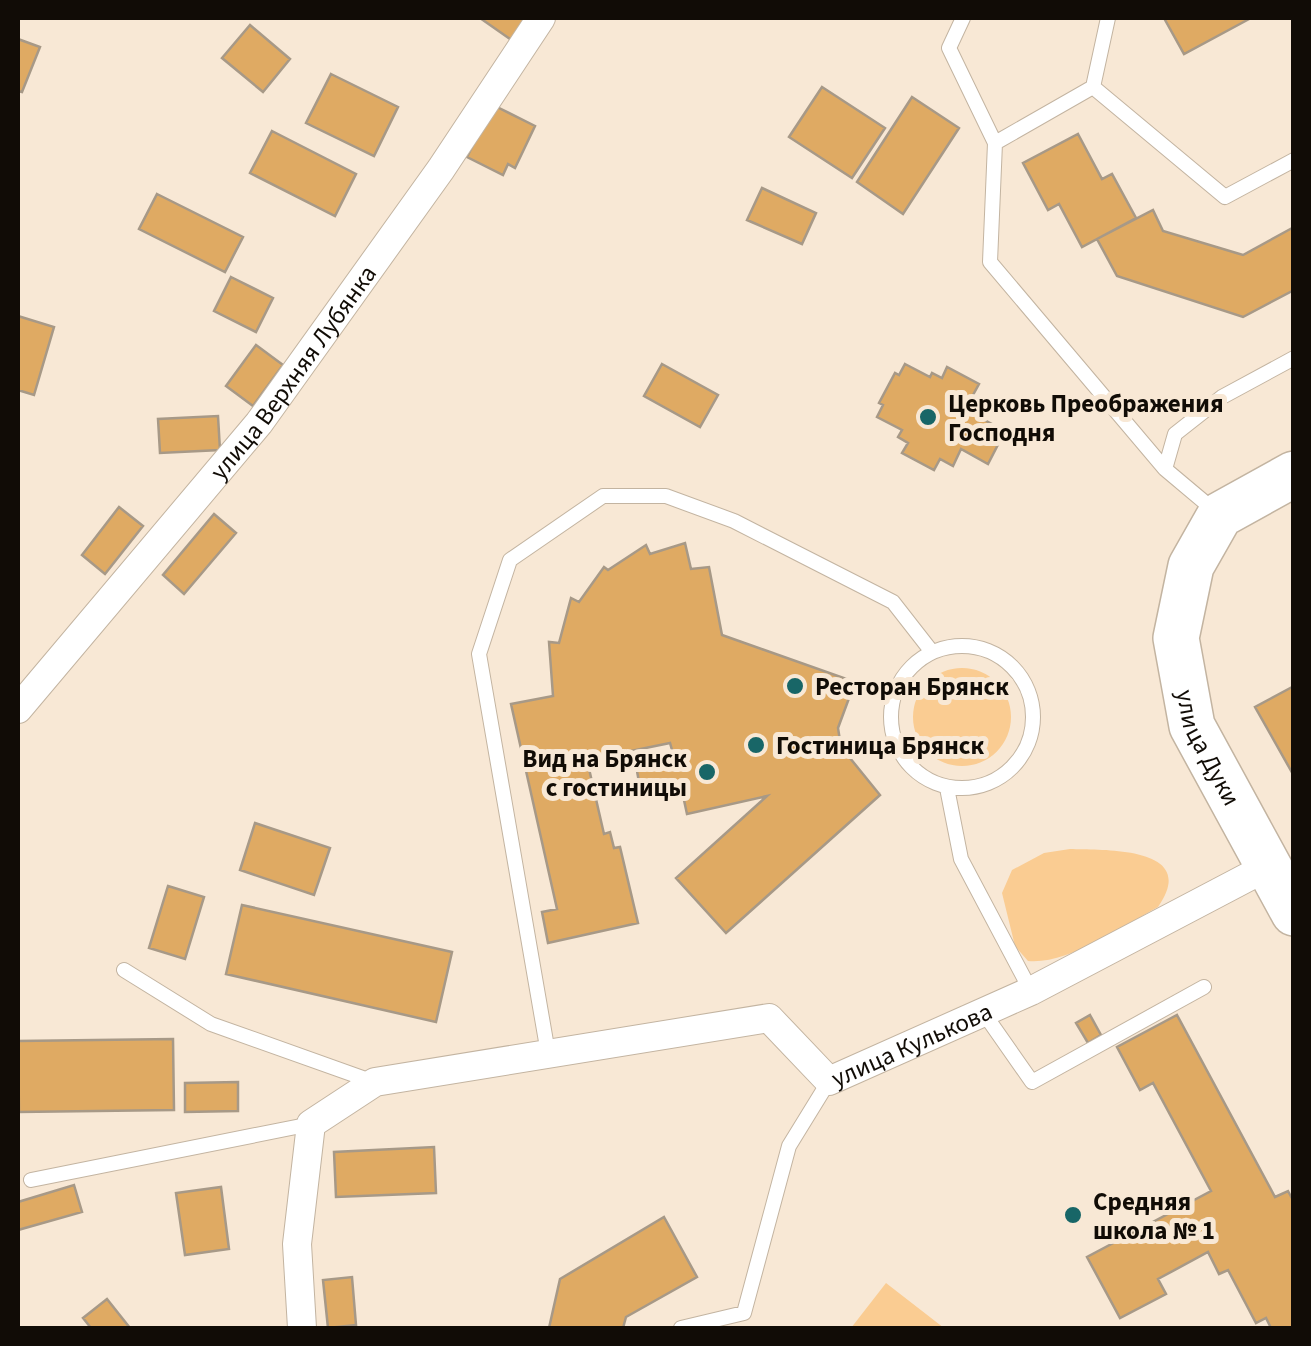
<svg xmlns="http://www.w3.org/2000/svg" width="1311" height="1346" viewBox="0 0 1311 1346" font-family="'Source Sans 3',sans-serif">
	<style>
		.green { fill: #facc92 }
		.building { fill: #dfaa63; stroke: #a79987; stroke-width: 2.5 }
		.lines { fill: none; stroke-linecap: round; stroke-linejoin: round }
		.service-casing { stroke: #c3b4a1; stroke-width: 16 }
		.minor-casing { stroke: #c3b4a1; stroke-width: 30 }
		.primary-casing { stroke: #c3b4a1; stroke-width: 48 }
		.service { stroke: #fff; stroke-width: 14 }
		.minor { stroke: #fff; stroke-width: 28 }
		.primary { stroke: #fff; stroke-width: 45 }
		.poi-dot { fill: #186667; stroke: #f8e8d5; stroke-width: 4 }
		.labels { text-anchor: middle; stroke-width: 10; stroke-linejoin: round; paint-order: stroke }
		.street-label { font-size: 25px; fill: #110c06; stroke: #f8e8d5 }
		.poi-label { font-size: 25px; font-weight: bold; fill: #110c06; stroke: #f8e8d5; text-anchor: start }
	</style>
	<rect width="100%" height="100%" fill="#f8e8d5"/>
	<path class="green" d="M913 717a49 49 0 1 1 98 0a49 49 0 1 1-98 0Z
		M1070 849C1107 850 1200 847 1158 907 1123 926 1068 965 1028 961L1015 946 1002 893 1012 870 1044 853Z
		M886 1283 944 1328H851Z"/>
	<path class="building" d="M480 18H529L513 41Z
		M1164 18H1251L1184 54Z
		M250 25 290 59 263 92 222 58Z
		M18 39 40 47 22 92 18 91Z
		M331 74 398 107 374 156 306 123Z
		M822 87 885 128 852 178 789 137Z
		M912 97 959 128 903 214 857 182Z
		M493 105 535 126 515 168 508 164 503 175 467 157Z
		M272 131 356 174 335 216 250 173Z
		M1078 134 1102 179 1112 174 1136 218 1082 247 1059 204 1048 210 1023 163Z
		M762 188 816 213 802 244 747 220Z
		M157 194 243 237 225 272 139 229Z
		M1153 210 1163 231 1243 255 1294 227V290L1243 317 1117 276 1097 239Z
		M231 277 273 298 256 332 214 311Z
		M18 316 54 327 34 395 18 390Z
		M256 345 283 365 253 406 226 386Z
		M662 364 718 395 700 427 644 396Z
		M905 364 930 377 932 373 942 378 947 367 979 384 973 395 985 401 977 416 1005 431 988 464 961 449 953 466 940 459 934 470 902 453 908 443 898 437 902 430 877 417 883 405 879 403 895 373 899 375Z
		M218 416 220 450 160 453 158 419Z
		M119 507 143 526 105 574 82 555Z
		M214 514 236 533 184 594 163 575Z
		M685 543 691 569 709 567 722 635 855 682 838 728 841 747 880 795 726 933 676 878 767 796 687 814 682 791 642 799 637 771 676 764 670 743 587 760 604 834 610 832 614 848 620 847 638 923 548 943 542 912 557 909 511 704 553 696 549 642 559 643 571 598 579 602 604 567 608 570 646 545 650 554Z
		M1294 686V776L1255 707Z
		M255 823 330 848 314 895 240 870Z
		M168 886 204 897 185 959 149 948Z
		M242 905 452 952 436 1022 226 974Z
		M1090 1015 1101 1035 1088 1043 1076 1023Z
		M1177 1015 1275 1197 1288 1191 1294 1202V1328H1271L1266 1318 1256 1323 1228 1270 1219 1274 1208 1252 1158 1279 1166 1294 1120 1318 1087 1257 1211 1191 1153 1083 1140 1090 1117 1047Z
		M173 1039 174 1110 19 1112 18 1041Z
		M238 1082V1111L185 1112V1083Z
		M434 1147 436 1193 336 1197 334 1152Z
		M74 1185 82 1212 18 1230V1202Z
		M221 1187 229 1249 185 1255 176 1193Z
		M664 1217 697 1277 626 1317 623 1328H549L560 1279Z
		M352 1277 356 1325 328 1328 323 1280Z
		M107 1299 130 1328H91L83 1318Z"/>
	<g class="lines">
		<g class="service-casing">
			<path id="service" d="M963 18 949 48 995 143
				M1093 87 1108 18
				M1165 469 990 262 995 143 1093 87 1225 197 1294 160
				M1215 511 1165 469 1175 434 1222 397 1294 358
				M891 717a71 71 0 1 1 142 0a71 71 0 1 1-142 0Z
				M947 788 961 859 1031 991
				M124 970 211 1024 374 1082
				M983 1012 1032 1082 1204 987
				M548 1053 479 654 510 560 603 496H666L734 521 893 602 932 652
				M31 1180 311 1124
				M681 1328 744 1313 789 1146 829 1081"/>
		</g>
		<g class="minor-casing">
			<g id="minor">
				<path id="s1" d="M18 709 259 423 441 169 541 18"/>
				<path id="s2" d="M302 1328 297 1244 311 1124 375 1082 769 1018 829 1081 1031 991 1267 867"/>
			</g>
		</g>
		<g class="primary-casing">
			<g id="primary">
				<path id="s3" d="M1294 474 1220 515 1191 566 1176 638 1192 726 1294 913"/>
			</g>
		</g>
		<use href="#service" class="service"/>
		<use href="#minor" class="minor"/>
		<use href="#primary" class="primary"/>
	</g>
	<g class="poi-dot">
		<circle cx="928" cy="417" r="10"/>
		<circle cx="795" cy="686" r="10"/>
		<circle cx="756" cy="745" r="10"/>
		<circle cx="707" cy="772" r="10"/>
		<circle cx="1073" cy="1215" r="10"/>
	</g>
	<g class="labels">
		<g class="street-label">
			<text dy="9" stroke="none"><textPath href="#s1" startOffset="435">улица Верхняя Лубянка</textPath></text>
			<text dy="9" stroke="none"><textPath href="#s3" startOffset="332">улица Дуки</textPath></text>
			<text dy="9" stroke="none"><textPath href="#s2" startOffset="858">улица Кулькова</textPath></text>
		</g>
		<g class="poi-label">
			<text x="948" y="412">Церковь Преображения<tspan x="948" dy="29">Господня</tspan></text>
			<text x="815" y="695">Ресторан Брянск</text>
			<text x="776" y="754">Гостиница Брянск</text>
			<text x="687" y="767" text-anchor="end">Вид на Брянск<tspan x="687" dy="29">с гостиницы</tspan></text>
			<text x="1093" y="1210">Средняя<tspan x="1093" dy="29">школа № 1</tspan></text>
		</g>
	</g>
	<rect width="1311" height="1346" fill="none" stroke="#110c06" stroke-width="40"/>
</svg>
